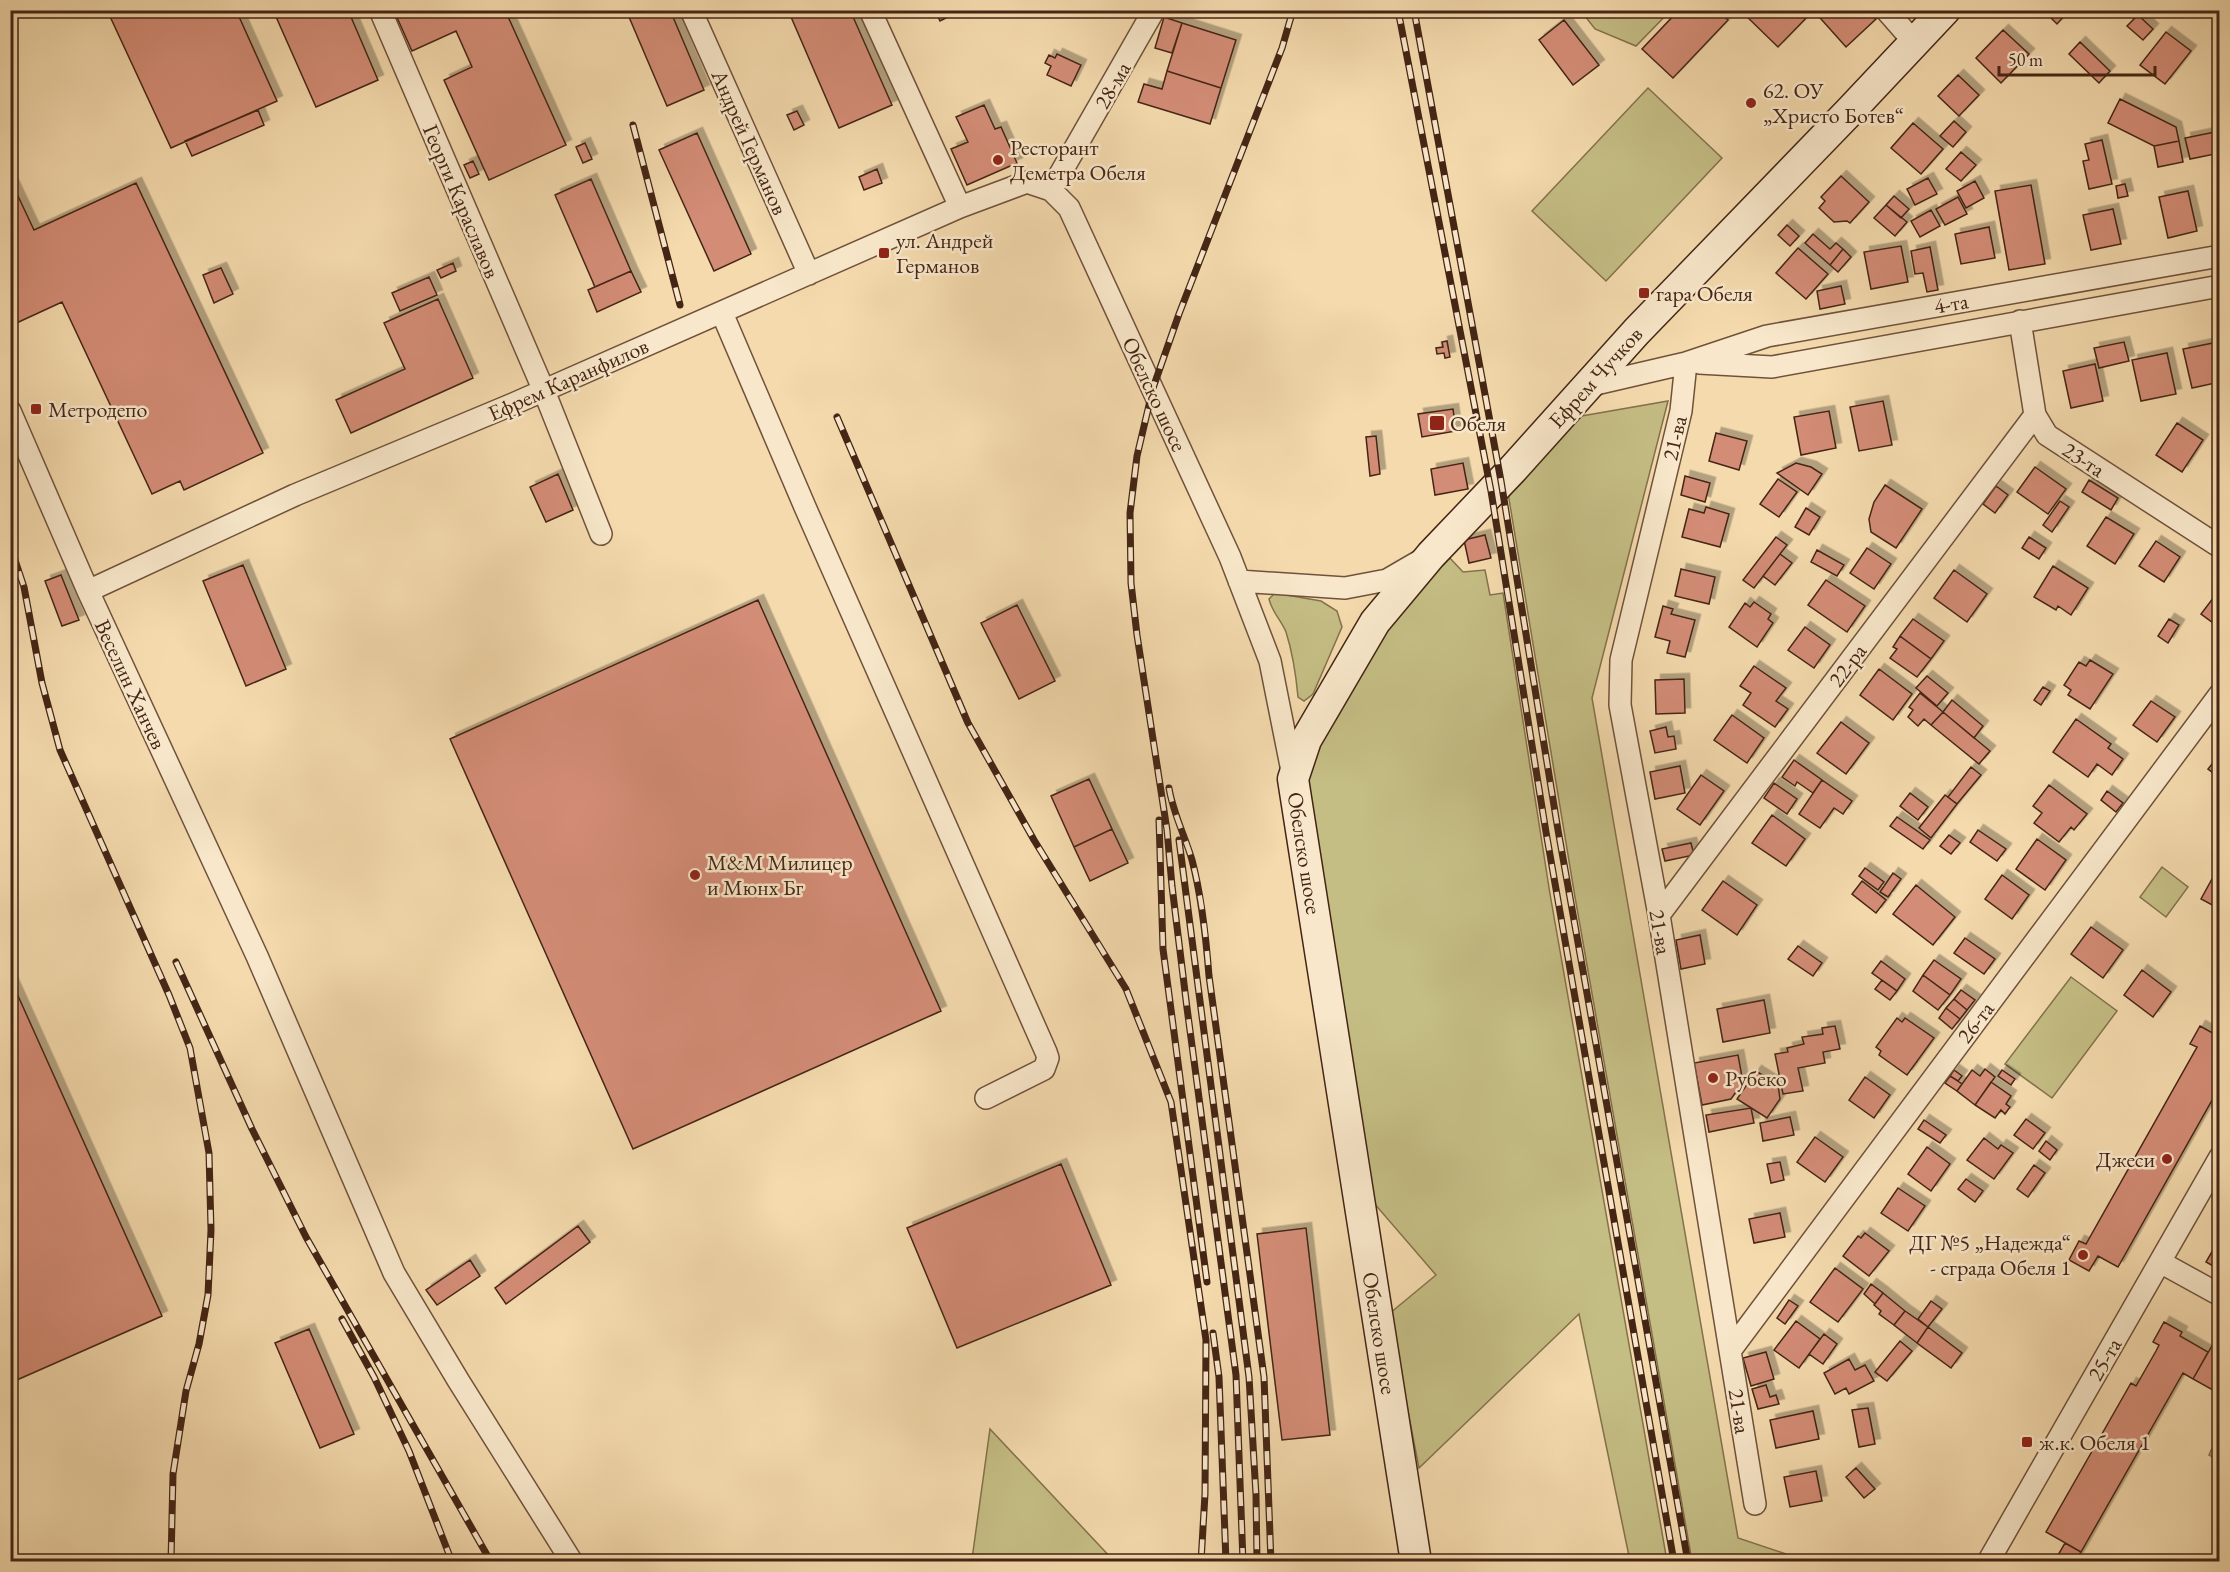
<svg xmlns="http://www.w3.org/2000/svg" width="2230" height="1572" viewBox="0 0 2230 1572" font-family="'EB Garamond',serif">
	<style>
		.green { fill: #c4bd84; stroke: #84714c; stroke-width: 1.5 }
		.building { fill: #d38c76; stroke: #442515; stroke-width: 1.5; filter: url(#shadow) }
		.lines { fill: none; stroke-linecap: round; stroke-linejoin: round }
		.street-casing { stroke: #70523b; stroke-width: 24 }
		.secondary-casing { stroke: #442515; stroke-width: 33 }
		.street { stroke: #f8e7ca; stroke-width: 21 }
		.secondary { stroke: #f8e7ca; stroke-width: 30 }
		.rail-casing { stroke: #442515; stroke-width: 7 }
		.rail { stroke: #f8e7ca; stroke-width: 4.5; stroke-dasharray: 14; stroke-linecap: butt }
		.poi-dot { fill: #8f2418; stroke: #f8e7ca; stroke-width: 2 }
		.labels { text-anchor: middle; stroke-width: 5; stroke-linejoin: round; paint-order: stroke }
		.street-label { font-size: 22px; fill: #442515; stroke: #f8e7ca }
		.poi-label { font-size: 22px; fill: #442515; stroke: #f8e7ca; text-anchor: start }
	</style>
	<defs>
		<filter id="shadow"><feDropShadow dx="5.5" dy="-5.5" stdDeviation="0" flood-color="#0004"/></filter>
	</defs>
	<rect width="100%" height="100%" fill="#f4daad"/>
	<filter id="stains"><feTurbulence type="fractalNoise" baseFrequency=".00333" numOctaves="4"/><feColorMatrix values="0 0 0 0 .2 0 0 0 0 .09 0 0 0 0 .02 0 0 0 .5 -.17"/></filter>
	<radialGradient id="worn" r=".72"><stop offset=".6" stop-color="#630" stop-opacity="0"/><stop offset="1" stop-color="#630" stop-opacity=".3"/></radialGradient>
	<path class="green" d="M1581 11H1670L1636 46 1595 29Z
		M1648 88 1722 158 1606 281 1532 211Z
		M1668 401 1592 698 1738 1538 1807 1561H1692L1575 897 1508 493 1576 417Z
		M1448 556 1463 572 1485 570 1490 595 1503 593 1550 894 1667 1561H1630L1579 1314 1419 1468 1389 1314 1436 1275 1373 1202 1308 776 1318 735 1397 609Z
		M1275 593 1321 601 1337 611 1342 627 1313 694 1304 701 1298 697C1296 675 1293 654 1286 632 1281 620 1272 612 1269 599Z
		M2162 867 2188 887 2166 917 2140 897Z
		M2071 977 2117 1011 2052 1098 2005 1064Z
		M990 1429 1114 1561H966L972 1559Z
		M2219 1433V1461L2209 1455Z"/>
	<path class="building" d="M107 10H236L277 101 171 148Z
		M273 10H348L378 80 316 107Z
		M401 10H505L566 145 489 180 444 80 472 67 456 31 412 51 395 13Z
		M626 10H670L704 90 667 106Z
		M788 10H850L892 105 839 128Z
		M935 10H962L940 21Z
		M1679 10H1717L1728 20 1673 78 1642 49Z
		M1740 10H1810L1812 12 1778 47Z
		M1813 10H1868L1876 19 1846 47Z
		M2043 10H2070L2057 24Z
		M2138 15 2153 29 2143 40 2127 26Z
		M1164 17 1182 23 1172 53 1155 48Z
		M1564 20 1599 65 1573 85 1539 40Z
		M1182 23 1236 40 1221 88 1167 71Z
		M2003 30 2029 54 2001 83 1976 58Z
		M2166 32 2191 51 2165 84 2140 65Z
		M2080 42 2110 71 2099 83 2069 54Z
		M1057 54 1081 65 1071 86 1047 75 1051 66 1045 63 1049 55 1055 58Z
		M1167 71 1221 88 1210 124 1138 102 1144 84 1162 89Z
		M1958 75 1979 95 1959 116 1938 96Z
		M2120 99 2176 127 2179 141 2154 146 2108 123Z
		M984 105 995 129 1001 127 1017 163 967 185 951 149 968 142 956 117Z
		M258 110 264 125 192 156 185 141Z
		M797 111 804 125 794 130 787 115Z
		M1954 121 1966 132 1953 147 1940 136Z
		M1913 123 1943 149 1921 174 1891 148Z
		M2220 131V153L2190 159 2185 138Z
		M697 133 751 254 714 271 659 150Z
		M2102 140 2112 184 2089 189 2083 161 2089 160 2085 144Z
		M2179 141 2183 162 2158 167 2154 146Z
		M585 143 592 159 583 163 576 147Z
		M1961 152 1976 165 1961 181 1946 169Z
		M473 161 479 174 470 178 464 165Z
		M877 169 882 183 864 190 859 177Z
		M1841 176 1869 202 1850 223 1847 221 1834 222 1819 208 1825 201 1821 197Z
		M1928 178 1937 194 1915 205 1907 189Z
		M10 179 34 230 136 183 263 453 184 490 180 481 152 494 62 302 10 326Z
		M591 179 631 271 595 287 555 195Z
		M1975 181 1984 198 1966 208 1957 191Z
		M2125 184 2128 196 2118 198 2116 186Z
		M2031 185 2045 264 2009 270 1995 191Z
		M2188 191 2197 231 2168 238 2159 197Z
		M1894 196 1909 209 1901 218 1886 205Z
		M1958 197 1967 214 1945 225 1936 209Z
		M1886 205 1907 222 1895 236 1874 218Z
		M2113 209 2121 244 2091 250 2083 215Z
		M1931 210 1940 226 1920 237 1911 221Z
		M1787 225 1799 236 1790 246 1778 235Z
		M1989 227 1995 258 1961 264 1955 234Z
		M1813 234 1830 249 1836 243 1843 249 1830 265 1805 243Z
		M1901 246 1908 282 1871 289 1864 252Z
		M1930 247 1938 290 1927 292 1923 273 1915 274 1911 251Z
		M1798 248 1828 274 1806 299 1776 273Z
		M1843 249 1851 257 1838 272 1830 265Z
		M453 263 456 271 441 278 437 270Z
		M221 268 233 294 214 303 203 275Z
		M631 271 641 292 597 312 588 290Z
		M429 277 437 295 400 311 392 293Z
		M1841 286 1845 304 1820 309 1817 291Z
		M438 299 473 378 351 433 336 400 405 369 384 323Z
		M1447 341 1450 357 1445 358 1444 353 1437 354 1436 348 1443 347 1442 342Z
		M2124 342 2129 361 2099 368 2094 348Z
		M2213 343 2220 382 2192 388 2183 349Z
		M2167 353 2176 394 2141 401 2132 360Z
		M2095 364 2103 401 2071 408 2063 371Z
		M1883 401 1892 445 1859 451 1850 407Z
		M1453 409 1456 431 1422 437 1418 414Z
		M1829 411 1836 448 1801 455 1794 417Z
		M2177 423 2203 440 2182 472 2156 455Z
		M1716 433 1747 441 1739 470 1709 461Z
		M1376 436 1380 474 1370 476 1366 437Z
		M1463 463 1468 489 1435 495 1431 469Z
		M1796 463 1811 467 1822 474 1808 495 1777 473Z
		M2035 467 2066 489 2048 514 2017 492Z
		M558 474 573 510 546 522 530 487Z
		M1685 476 1710 483 1705 502 1681 495Z
		M1778 479 1797 492 1779 517 1760 504Z
		M2089 480 2118 498 2111 510 2082 492Z
		M1885 485 1922 509 1896 548 1871 532 1869 519 1874 502Z
		M1996 486 2008 495 1995 513 1983 504Z
		M2060 501 2069 507 2052 532 2043 525Z
		M1706 507 1729 514 1720 547 1682 537 1689 509 1704 513Z
		M1806 508 1820 517 1809 535 1795 527Z
		M2106 517 2134 534 2115 564 2087 546Z
		M1485 535 1491 558 1469 563 1464 540Z
		M1776 537 1787 545 1754 588 1743 580Z
		M2029 537 2046 548 2039 559 2022 548Z
		M2156 541 2180 557 2164 582 2139 566Z
		M1867 548 1891 564 1874 589 1850 573Z
		M1817 550 1844 565 1837 576 1811 562Z
		M1780 554 1792 563 1775 585 1763 576Z
		M243 565 286 669 246 686 203 581Z
		M2053 566 2088 588 2071 615 2058 606 2056 610 2034 597Z
		M1681 569 1715 577 1709 604 1675 596Z
		M1954 570 1987 594 1967 622 1934 598Z
		M61 575 79 620 62 626 45 581Z
		M1826 580 1865 606 1847 632 1808 605Z
		M2220 589V628L2201 614Z
		M758 600 941 1011 633 1149 450 739Z
		M1754 602 1771 614 1768 619 1773 623 1757 647 1729 627 1745 603 1750 607Z
		M1017 605 1055 681 1019 699 981 623Z
		M1663 606 1673 609 1671 614 1695 620 1685 657 1667 653 1670 641 1655 637Z
		M1913 619 1944 641 1931 659 1900 636Z
		M2169 619 2179 625 2168 643 2158 636Z
		M1805 627 1830 645 1814 668 1788 650Z
		M1900 636 1931 659 1917 677 1890 658 1897 649 1893 647Z
		M2090 660 2113 674 2090 709 2068 695 2071 690 2064 685 2079 662 2086 666Z
		M1754 666 1786 688 1776 701 1788 709 1775 727 1743 705 1751 693 1740 686Z
		M1879 669 1912 694 1893 720 1860 695Z
		M1927 676 1948 693 1937 706 1916 688Z
		M1684 679 1685 713 1656 714 1655 680Z
		M2043 687 2050 691 2041 705 2034 700Z
		M1920 693 1943 712 1931 725 1924 719 1918 726 1908 717 1913 710 1909 707Z
		M1952 700 1983 726 1974 738 1943 712Z
		M2151 701 2175 717 2157 742 2133 725Z
		M1943 712 1990 751 1979 764 1931 725Z
		M1732 715 1764 738 1747 763 1714 740Z
		M2076 719 2111 744 2108 748 2123 759 2112 775 2097 764 2088 777 2053 752Z
		M1841 722 1869 743 1846 774 1817 753Z
		M1666 727 1668 737 1674 736 1676 749 1655 753 1650 731Z
		M2220 754V778L2208 769Z
		M1794 760 1822 780 1813 793 1797 782 1795 786 1782 777Z
		M1680 766 1685 793 1655 799 1650 772Z
		M1971 767 1981 775 1957 804 1948 797Z
		M1701 775 1724 791 1700 825 1677 809Z
		M1089 779 1112 829 1074 847 1051 796Z
		M1822 780 1852 801 1843 814 1834 808 1820 828 1799 814Z
		M1774 783 1797 799 1787 814 1764 798Z
		M2049 785 2087 814 2074 830 2071 827 2059 842 2034 823 2042 813 2033 806Z
		M2107 791 2123 803 2116 812 2101 800Z
		M1910 793 1928 807 1918 820 1900 806Z
		M1945 795 1957 804 1931 838 1919 828Z
		M1772 815 1805 839 1786 866 1752 843Z
		M1897 817 1930 840 1923 849 1890 826Z
		M1112 829 1128 863 1090 881 1074 847Z
		M1978 830 2006 849 1997 861 1970 842Z
		M1949 835 1960 843 1951 854 1940 846Z
		M2037 839 2066 860 2045 890 2016 869Z
		M1691 843 1694 855 1665 861 1662 849Z
		M1865 868 1884 882 1878 890 1859 876Z
		M1893 873 1901 879 1888 897 1880 892Z
		M2002 875 2029 895 2012 919 1985 899Z
		M2212 879 2220 883V901L2216 907 2201 899Z
		M1723 881 1757 905 1737 935 1702 910Z
		M1862 881 1886 900 1876 913 1852 894Z
		M1916 885 1955 917 1933 945 1893 914Z
		M2091 927 2123 950 2103 978 2071 954Z
		M1700 935 1705 964 1681 969 1676 940Z
		M1965 938 1995 959 1984 974 1954 953Z
		M1798 946 1822 963 1813 976 1788 959Z
		M1934 960 1961 979 1950 995 1923 975Z
		M1881 961 1905 979 1897 991 1872 973Z
		M2142 970 2171 992 2153 1017 2124 995Z
		M1923 975 1950 995 1938 1010 1913 991Z
		M10 978 162 1316 10 1383Z
		M1882 980 1897 991 1890 1000 1875 989Z
		M1961 990 1975 1000 1967 1010 1954 999Z
		M1954 999 1967 1010 1960 1019 1946 1008Z
		M1764 1000 1770 1033 1723 1042 1717 1009Z
		M1946 1008 1960 1019 1952 1029 1939 1018Z
		M1897 1018 1902 1022 1905 1018 1934 1038 1907 1075 1879 1055 1881 1051 1876 1047Z
		M1835 1026 1840 1049 1823 1052 1825 1063 1798 1068 1803 1091 1783 1094 1775 1054 1788 1052 1787 1048 1804 1044 1802 1037 1823 1034 1822 1028Z
		M2200 1026 2220 1037 2217 1044 2220 1045V1086L2118 1267 2098 1256 2089 1271 2069 1260 2079 1241 2086 1244 2197 1047 2190 1044Z
		M1738 1055 1743 1082 1731 1099 1702 1105 1694 1063Z
		M1985 1069 1995 1077 1975 1105 1957 1091 1972 1070 1980 1076Z
		M1954 1070 1962 1076 1958 1081 1950 1076Z
		M2002 1070 2015 1079 2011 1085 1998 1076Z
		M1756 1071 1778 1085 1780 1099 1767 1118 1737 1099Z
		M1950 1076 1962 1084 1957 1091 1945 1083Z
		M1865 1077 1890 1095 1874 1118 1849 1100Z
		M1991 1082 2011 1096 2006 1104 2010 1107 2005 1114 2001 1110 1995 1118 1975 1105Z
		M1751 1108 1754 1123 1709 1132 1706 1115Z
		M1790 1117 1794 1135 1763 1141 1760 1123Z
		M2026 1119 2045 1133 2033 1149 2014 1135Z
		M1924 1120 1946 1135 1940 1143 1918 1129Z
		M1815 1137 1843 1157 1825 1182 1797 1162Z
		M1984 1138 1998 1149 2001 1145 2013 1153 1994 1179 1967 1160Z
		M2046 1141 2057 1150 2050 1160 2039 1151Z
		M1927 1147 1950 1164 1931 1191 1908 1174Z
		M1780 1162 1784 1180 1771 1183 1767 1164Z
		M1061 1164 1111 1285 957 1348 907 1228Z
		M2034 1165 2045 1173 2028 1197 2017 1189Z
		M1966 1179 1983 1191 1975 1202 1958 1189Z
		M1898 1188 1925 1206 1908 1231 1881 1213Z
		M1780 1213 1785 1237 1754 1243 1749 1219Z
		M578 1226 590 1242 506 1304 495 1288Z
		M1306 1228 1330 1435 1282 1440 1257 1234Z
		M1865 1233 1889 1251 1869 1276 1843 1256 1858 1236 1861 1238Z
		M2217 1243 2220 1244V1270L2206 1262Z
		M470 1260 480 1276 437 1305 426 1290Z
		M1835 1268 1863 1289 1838 1322 1810 1302Z
		M1871 1284 1883 1293 1875 1304 1864 1294Z
		M1883 1293 1905 1311 1894 1325 1879 1314 1881 1311 1874 1305Z
		M1789 1300 1798 1306 1785 1324 1777 1318Z
		M1931 1301 1942 1309 1928 1327 1918 1319Z
		M1905 1311 1928 1327 1917 1343 1894 1325Z
		M1796 1321 1820 1339 1799 1368 1774 1350Z
		M2164 1322 2182 1332 2180 1336 2208 1352 2193 1379 2183 1373 2081 1552 2046 1532 2131 1383 2136 1386 2156 1351 2159 1345 2153 1342Z
		M1928 1327 1962 1353 1951 1368 1917 1343Z
		M309 1329 354 1434 320 1448 275 1343Z
		M1824 1334 1837 1344 1823 1364 1809 1354Z
		M1900 1341 1912 1351 1887 1381 1875 1372Z
		M2213 1344 2220 1348V1394L2193 1379Z
		M1766 1352 1774 1379 1751 1386 1743 1358Z
		M1849 1359 1855 1370 1865 1365 1874 1381 1849 1394 1846 1388 1835 1394 1824 1373Z
		M1766 1385 1770 1397 1776 1395 1779 1404 1758 1409 1752 1389Z
		M1868 1408 1875 1444 1859 1447 1852 1410Z
		M1813 1411 1819 1439 1776 1448 1770 1420Z
		M1856 1468 1875 1489 1864 1498 1846 1477Z
		M1816 1471 1822 1501 1790 1507 1784 1477Z
		M2065 1543 2081 1552 2076 1560 2078 1562H2054Z"/>
	<g class="lines">
		<g class="street-casing">
			<path id="street" d="M380 10 544 391 601 534
				M691 10 809 274
				M870 10 960 207
				M1886 10 1915 43
				M1051 190 1154 10
				M722 313 805 507 1046 1052 1048 1058 1044 1069 986 1098
				M2020 321 2035 415 2047 435 2220 547
				M1686 363 1681 411 1621 660 1620 705 1659 915 1755 1504
				M1699 363 1772 367 2220 286
				M1587 386 1686 363 1767 336 2220 256
				M10 411 88 591 257 956 394 1273 458 1380 572 1562
				M1239 581 1345 588 1387 580 1418 562
				M88 591 295 495 513 404 960 207 1027 182 1051 190 1069 208 1230 557 1270 661 1293 776
				M1659 915 2035 415
				M2160 1262 2220 1295
				M1730 1351 2220 694
				M1988 1562 2220 1157"/>
		</g>
		<g class="secondary-casing">
			<path id="secondary" d="M1416 1562 1293 779 1306 740 1375 622 1431 555 1513 469 1637 331 1848 113 1945 10"/>
		</g>
		<use href="#street" class="street"/>
		<use href="#secondary" class="secondary"/>
		<g class="rail-casing">
			<path id="rail" d="M1398 10 1491 491 1546 832 1674 1562
				M1414 10 1501 481 1558 830 1688 1562
				M633 125 680 305
				M837 417 968 723 1034 840 1126 989 1171 1102 1206 1340 1205 1494 1201 1562
				M10 545 24 587 42 683 60 750 169 995 190 1048 209 1153 211 1230 208 1295 199 1344 186 1391 173 1474 171 1562
				M1169 788C1173 813 1185 836 1192 860 1202 898 1206 937 1209 976L1264 1377 1271 1562
				M1159 820 1163 949 1207 1282
				M1179 840 1249 1377 1256 1495 1257 1562
				M176 962 252 1129 306 1237 491 1562
				M342 1319 374 1377 409 1451 452 1562
				M1213 1333 1219 1377 1226 1562
				M1243 1562 1236 1375 1187 1008 1172 886 1167 830 1137 635 1131 583 1130 513 1137 456 1153 388 1179 314 1282 48 1293 10"/>
		</g>
		<use href="#rail" class="rail"/>
	</g>
	<g class="poi-dot">
		<circle cx="1751" cy="103" r="6"/>
		<circle cx="998" cy="160" r="6"/>
		<rect x="878" y="247" width="12" height="12" rx="3"/>
		<rect x="1638" y="287" width="12" height="12" rx="3"/>
		<rect x="30" y="403" width="12" height="12" rx="3"/>
		<rect x="1429" y="415" width="16" height="16" rx="3"/>
		<circle cx="695" cy="875" r="6"/>
		<circle cx="1713" cy="1078" r="6"/>
		<circle cx="2167" cy="1159" r="6"/>
		<circle cx="2083" cy="1255" r="6"/>
		<rect x="2021" y="1436" width="12" height="12" rx="3"/>
	</g>
	<g class="labels">
		<g class="street-label">
			<text transform="translate(1112 85) rotate(-60)" y="8">28-ма</text>
			<text transform="translate(750 142) rotate(66)" y="8">Андрей Германов</text>
			<text transform="translate(462 201) rotate(67)" y="8">Георги Караславов</text>
			<text transform="translate(1951 303) rotate(-10)" y="8">4-та</text>
			<text transform="translate(1595 377) rotate(-48)" y="8">Ефрем Чучков</text>
			<text transform="translate(568 379) rotate(-24)" y="8">Ефрем Каранфилов</text>
			<text transform="translate(1155 394) rotate(65)" y="8">Обелско шосе</text>
			<text transform="translate(1674 438) rotate(-77)" y="8">21-ва</text>
			<text transform="translate(2084 459) rotate(33)" y="8">23-та</text>
			<text transform="translate(1847 665) rotate(-53)" y="8">22-ра</text>
			<text transform="translate(131 684) rotate(65)" y="8">Веселин Ханчев</text>
			<text transform="translate(1305 853) rotate(81)" y="8">Обелско шосе</text>
			<text transform="translate(1661 932) rotate(80)" y="8">21-ва</text>
			<text transform="translate(1975 1022) rotate(-53)" y="8">26-та</text>
			<text transform="translate(1380 1333) rotate(81)" y="8">Обелско шосе</text>
			<text transform="translate(2104 1359) rotate(-60)" y="8">25-та</text>
			<text transform="translate(1740 1411) rotate(81)" y="8">21-ва</text>
		</g>
		<g class="poi-label">
			<text x="1763" y="98">62. ОУ<tspan x="1763" dy="25">„Христо Ботев“</tspan></text>
			<text x="1010" y="155">Ресторант<tspan x="1010" dy="25">Деметра Обеля</tspan></text>
			<text x="896" y="248">ул. Андрей<tspan x="896" dy="25">Германов</tspan></text>
			<text x="1656" y="301">гара Обеля</text>
			<text x="48" y="417">Метродепо</text>
			<text x="1450" y="431">Обеля</text>
			<text x="707" y="870">М&amp;M Mилицер<tspan x="707" dy="25">и Мюнх Бг</tspan></text>
			<text x="1725" y="1086">Рубеко</text>
			<text x="2155" y="1167" text-anchor="end">Джеси</text>
			<text x="2071" y="1250" text-anchor="end">ДГ №5 „Надежда“<tspan x="2071" dy="25">- сграда Обеля 1</tspan></text>
			<text x="2039" y="1450">ж.к. Обеля 1</text>
		</g>
	</g>
	<rect width="2230" height="1572" fill="none" stroke="#f4daad" stroke-width="36"/>
	<rect x="12" y="12" width="2206" height="1548" fill="none" stroke="#442515" stroke-width="3"/>
	<rect x="18" y="18" width="2194" height="1536" fill="none" stroke="#442515" stroke-width="1.5"/>
	<path d="M1999 66v9h156v-9" fill="none" stroke="#442515" stroke-width="3"/>
	<text x="2008" y="66" font-size="18" fill="#442515" stroke="#f8e7ca" stroke-width="4.5" paint-order="stroke">50 m</text>
	<rect width="100%" height="100%" filter="url(#stains)"/>
	<rect width="100%" height="100%" fill="url(#worn)"/>
</svg>
